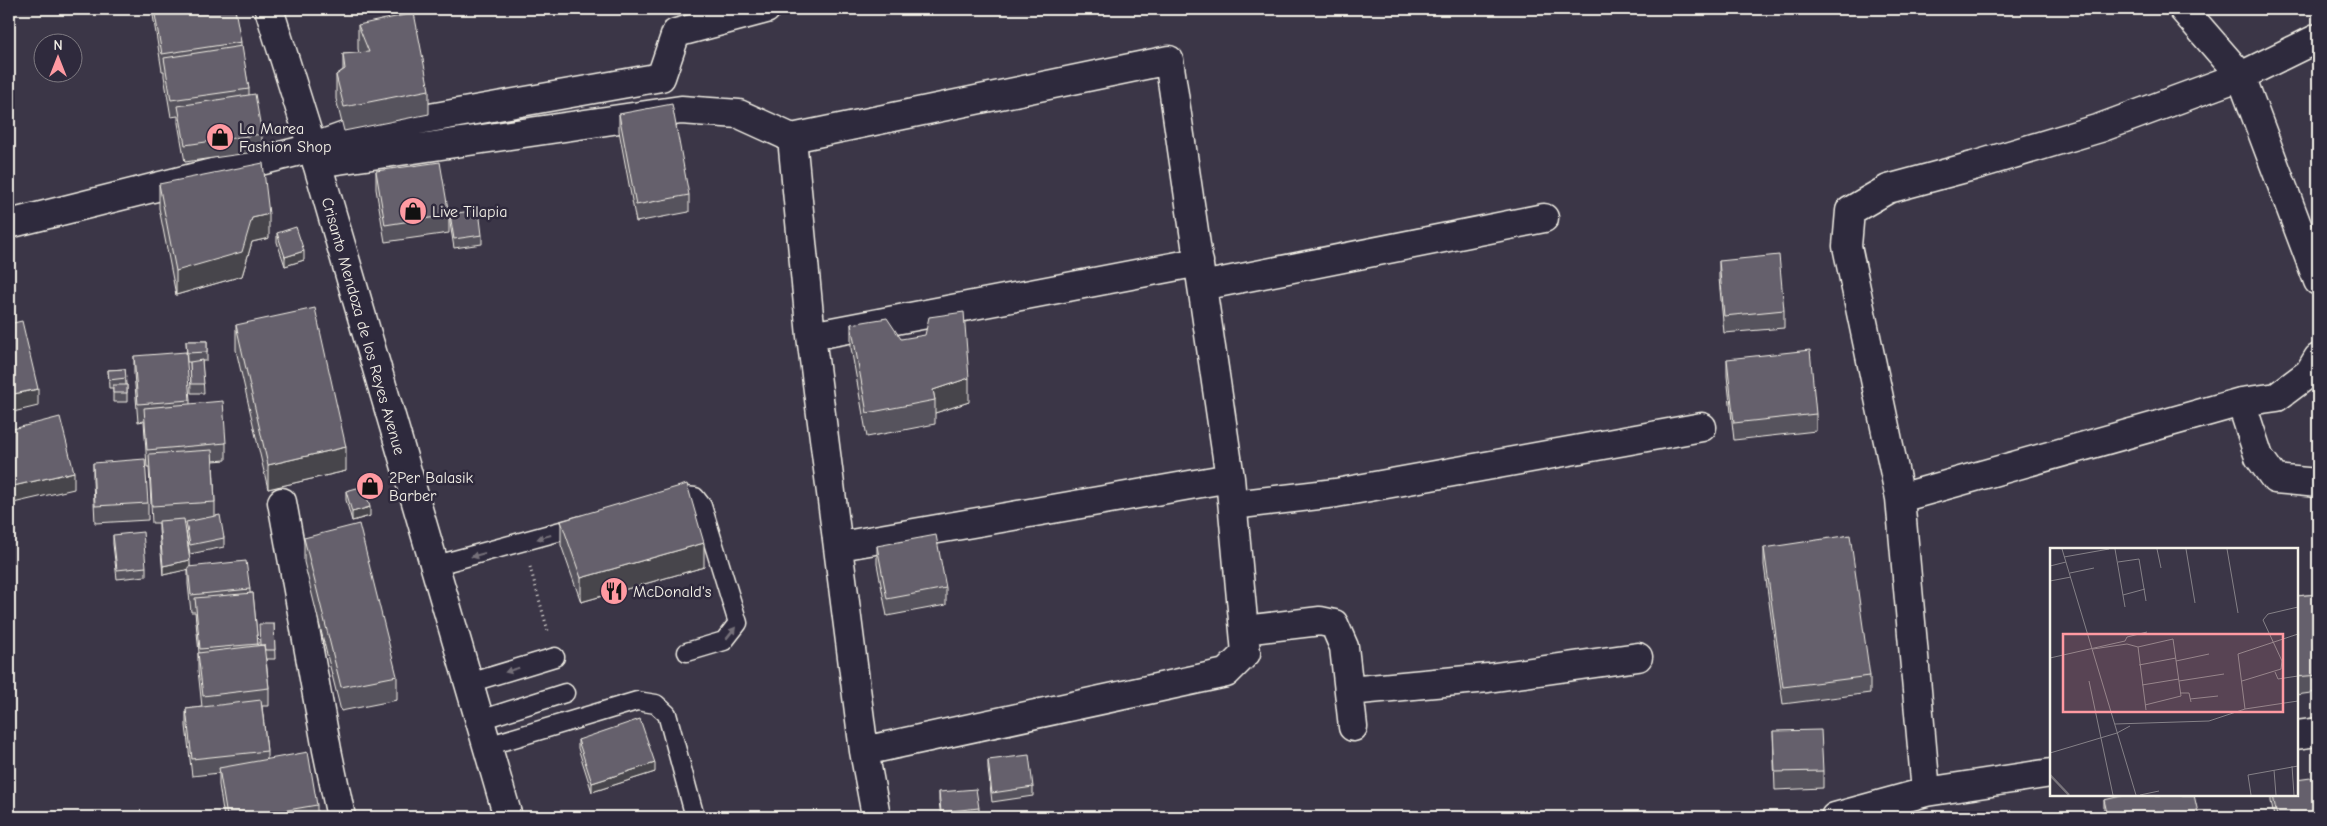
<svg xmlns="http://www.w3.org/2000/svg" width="2327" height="826" viewBox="0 0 2327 826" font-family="'Comic Neue',sans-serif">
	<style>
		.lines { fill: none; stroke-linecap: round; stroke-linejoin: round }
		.service-casing { stroke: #f4f1e8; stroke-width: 21 }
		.minor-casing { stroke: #f4f1e8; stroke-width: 31 }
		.secondary-casing { stroke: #f4f1e8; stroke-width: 31 }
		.path { stroke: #f4f1e8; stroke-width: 3; stroke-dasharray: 1 4; stroke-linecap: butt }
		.service { stroke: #2f2a3d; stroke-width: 18 }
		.minor { stroke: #2f2a3d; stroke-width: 28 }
		.secondary { stroke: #2f2a3d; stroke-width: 28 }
		.wall { fill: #57535d; stroke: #f4f1e8 }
		.shaded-wall { fill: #47444c; stroke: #f4f1e8 }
		.building { fill: #65616c; stroke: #f4f1e8 }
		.oneway { fill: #747079 }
		.labels { text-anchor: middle; stroke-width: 5; stroke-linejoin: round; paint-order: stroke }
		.poi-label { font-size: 16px; fill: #f4f1e8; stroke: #2f2a3d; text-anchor: start }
		.street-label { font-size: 16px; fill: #f4f1e8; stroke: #2f2a3d }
		.inset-river { fill: none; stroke: #78747b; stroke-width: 2.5 }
		.inset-road { fill: none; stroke: #858187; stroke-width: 1 }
		.view { fill: #ff9aa2; fill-opacity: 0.15; stroke: #ff9aa2; stroke-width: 2.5 }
		.inset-edge { fill: none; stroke: #f4f1e8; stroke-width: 2.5 }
	</style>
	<rect width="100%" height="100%" fill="#3b3647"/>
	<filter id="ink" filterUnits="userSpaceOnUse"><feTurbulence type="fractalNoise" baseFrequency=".02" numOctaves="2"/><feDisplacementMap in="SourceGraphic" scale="10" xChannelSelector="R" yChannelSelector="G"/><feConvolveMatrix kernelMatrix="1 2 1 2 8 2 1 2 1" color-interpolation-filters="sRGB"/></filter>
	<g filter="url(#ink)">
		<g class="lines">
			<g class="service-casing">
				<path id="service" d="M668 501 685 496 695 497 702 506 738 623 724 641 687 652
					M433 566 583 525
					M469 683 555 657
					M480 720 565 693
					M487 746 637 701 656 704 667 714 695 817"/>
			</g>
			<g class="minor-casing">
				<path id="minor" d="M2183 9 2241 76 2318 281
					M792 138 811 336 864 751 875 810
					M317 163 681 110 739 114 792 138 1169 60 1230 478 1246 653 1226 673 864 751
					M9 224 312 148 362 130 661 77 676 33 766 9
					M1202 286 1544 218
					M811 336 1199 262
					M2241 402 2259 457 2275 479 2318 483
					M1900 498 2241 402 2277 397 2309 373 2318 358
					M282 502 327 750 341 817
					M1233 505 1336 493 1702 427
					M840 546 1230 478
					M1244 630 1320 621 1334 624 1344 647 1353 727
					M1349 691 1488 678 1638 657
					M2296 735 2318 732
					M1926 792 1900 498 1847 246 1850 211 1888 189 1973 166 2100 128 2241 76 2318 38
					M1835 817 1926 792 2051 773"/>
			</g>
			<g class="secondary-casing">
				<path id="secondary" d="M269 9 317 163 508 817"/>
			</g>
			<path class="path" d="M530 567 548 631"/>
			<use href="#service" class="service"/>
			<use href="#minor" class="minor"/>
			<use href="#secondary" class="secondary"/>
		</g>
		<path class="wall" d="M152 9H154L241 42V46L249 89V95L262 134V151L185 162 178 123V116L171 117 164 76V71H162Z
			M358 25 429 90V114L344 131 336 99V75L343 70V54L359 53 358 49Z
			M619 114 689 195V212L636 222 619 131Z
			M376 171 449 215V233L385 242 376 189Z
			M159 184 269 238 252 242 242 276 176 295 159 208Z
			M450 214 482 235V244L454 248 450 223Z
			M277 233 304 260 285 266 277 242Z
			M1719 261 1784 310V328L1724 333 1719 278Z
			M851 324 901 339 969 402 935 413V424L867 437 851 348Z
			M236 325 346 471 268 489 236 350Z
			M186 341H207V361H202L204 393H191L190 362H187Z
			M134 356 190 400V404L226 443V460L213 461 215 502V516L224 538V547L190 554 186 532 190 567 250 589V593H253L258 646H259L274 624 275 659H266L269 688V706H262L267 751V759L317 805V817H224L219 785V773L192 776 186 726V709L202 707 198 670V653H199L195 612H191L188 584V569L163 575 159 530V523H152L149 467H147L144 421 138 422 134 373Z
			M1727 359 1816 414V431L1734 440 1727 376Z
			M125 369 126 385H127V402H113V388H109L108 370Z
			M93 463 148 503V520L95 523 93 480Z
			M346 491 370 516 352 521 346 500Z
			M561 521 704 567 581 602 561 545Z
			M113 535 146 567V576L117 579 113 544Z
			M304 538 397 676V700L341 711 304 562Z
			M877 546 946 588V605L887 616 877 564Z
			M1764 548 1870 676V693L1783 704 1764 565Z
			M2318 594V692L2296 695V596Z
			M1773 731 1823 771V788L1775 790Z
			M578 740 655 772 592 792 578 748Z
			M988 760 1033 787V796L992 802 988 769Z
			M939 792 979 808V817H941L939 801Z
			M2271 795H2296L2318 817H2274L2271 801Z
			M2104 800 2199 817H2104Z"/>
		<path class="shaded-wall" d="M269 214V238L252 242 242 276 176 295V271L252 218Z
			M304 251V260L285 266V257Z
			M969 378V402L935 413V400L933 390Z
			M38 389V406L9 413V395Z
			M346 447V471L268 489V465Z
			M74 472V489L9 504V487Z
			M370 507V516L352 521V512Z
			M704 543V567L581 602V578Z
			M190 560V569L163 575V566Z
			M655 763V772L592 792V783Z"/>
		<path class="building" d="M154 9H235L241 42 162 54Z
			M414 13 429 90 344 107 336 75 345 69 343 54 369 52 358 25Z
			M242 46 249 89 171 100 164 58Z
			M255 94 262 134 185 145 178 106Z
			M672 104 689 195 636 205 619 114Z
			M440 162 449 215 385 225 376 171Z
			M263 163 269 214 252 218 242 252 176 271 159 184Z
			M479 210 482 235 454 239 450 214Z
			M296 227 304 251 285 257 277 233Z
			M1779 255 1784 310 1724 316 1719 261Z
			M315 308 346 447 268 465 236 325Z
			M964 312 969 378 933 390 935 400 867 413 851 324 887 318 901 339 925 335 929 317Z
			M22 321 38 389 9 395V324Z
			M186 341H207V352L187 353Z
			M1810 350 1816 414 1734 423 1727 359Z
			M186 352 190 400 138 404 134 356Z
			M202 360 204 384H191L190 362Z
			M125 369 126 378 109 380 108 370Z
			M113 385H127V393H113Z
			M223 401 226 443 147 450 144 408Z
			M60 417 74 472 9 487V430Z
			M212 450 215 502 152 506 149 454Z
			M145 459 148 503 95 506 93 463Z
			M687 484 704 543 581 578 561 521Z
			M364 486 370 507 352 512 346 491Z
			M220 515 224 538 190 545 186 522Z
			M184 519 190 560 163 566 159 521Z
			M359 524 397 676 341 687 304 538Z
			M143 532 146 567 117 570 113 535Z
			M936 535 946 588 887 599 877 546Z
			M1850 535 1870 676 1783 687 1764 548Z
			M246 561 250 589 191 595 188 567Z
			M253 593 258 644 200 649 195 598Z
			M2318 594V675L2296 677V596Z
			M259 624H274L275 650H265L264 645H260Z
			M264 645 269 688 203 696 198 653Z
			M261 700 267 751 192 759 186 709Z
			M640 719 655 763 592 783 578 740Z
			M1821 730 1823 771 1775 772 1773 731Z
			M308 752 317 805 247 817H227L219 768Z
			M1029 755 1033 787 992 793 988 760Z
			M2318 777V817H2277L2273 795H2296V780Z
			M976 789 979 808 941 812 939 792Z
			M2125 795H2194L2199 817H2108L2104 800Z"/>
		<defs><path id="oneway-solid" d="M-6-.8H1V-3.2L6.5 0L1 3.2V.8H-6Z" transform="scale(1.25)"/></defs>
		<g class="oneway">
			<use href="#oneway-solid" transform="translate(544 537) rotate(164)"/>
			<use href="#oneway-solid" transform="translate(478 555) rotate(165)"/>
			<use href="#oneway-solid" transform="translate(731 633) rotate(-52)"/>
			<use href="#oneway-solid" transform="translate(512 670) rotate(163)"/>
		</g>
	</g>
	<defs>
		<g id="shop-disc" transform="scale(1.4375)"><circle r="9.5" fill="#ff9aa2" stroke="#2f2a3d"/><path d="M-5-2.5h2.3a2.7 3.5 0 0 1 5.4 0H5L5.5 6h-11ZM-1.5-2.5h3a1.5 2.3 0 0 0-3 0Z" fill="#111"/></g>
		<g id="restaurant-disc" transform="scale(1.4375)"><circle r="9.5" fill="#ff9aa2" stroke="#2f2a3d"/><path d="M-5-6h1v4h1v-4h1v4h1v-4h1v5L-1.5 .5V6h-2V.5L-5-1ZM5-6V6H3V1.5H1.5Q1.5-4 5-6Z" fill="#111"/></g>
	</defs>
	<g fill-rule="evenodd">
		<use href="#shop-disc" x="220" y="137"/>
		<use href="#shop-disc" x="413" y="211"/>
		<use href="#shop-disc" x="370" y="486"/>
		<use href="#restaurant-disc" x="614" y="591"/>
	</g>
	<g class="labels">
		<g class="poi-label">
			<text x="239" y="134">La Marea<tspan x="239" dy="18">Fashion Shop</tspan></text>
			<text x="432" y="217">Live Tilapia</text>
			<text x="389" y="483">2Per Balasik<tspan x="389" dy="18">Barber</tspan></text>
			<text x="633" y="597">McDonald's</text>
		</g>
		<g class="street-label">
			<text transform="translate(364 326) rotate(74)" y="6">Crisanto Mendoza de los Reyes Avenue</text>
		</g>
	</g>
	<g transform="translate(2050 548)">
		<rect width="248" height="248" fill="#3b3647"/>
		<path class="inset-river" d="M0 227 19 247"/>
		<path class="inset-road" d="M12 1 86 247M65 1 75 59M107 1 111 20M136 1 145 55M177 1 188 65M14 9 59 1M68 14 89 11 96 53M0 18 16 14M20 25 44 20M0 33 21 29M73 47 95 41M88 99 96 162M43 101 77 96 88 99 123 91 131 148 95 157M0 110 75 93 77 89 97 84M126 113 159 106M89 117 126 110M225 124 228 131 248 128M39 133 63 247M129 133 174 126M192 133 231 121 232 113 213 72 218 66 248 59M92 137 129 131M130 145H139L141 154M140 151 168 148M195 161 188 106 248 86M65 176 159 173 195 161 248 153M0 205 67 185 80 178M242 218 244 247M224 222 226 247M90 247 109 243M201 247 198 227 248 218"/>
		<path class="view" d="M13 86H233V164H13Z"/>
		<rect width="248" height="248" class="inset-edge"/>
	</g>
	<rect width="2327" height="826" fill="none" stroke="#2f2a3d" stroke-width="30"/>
	<rect x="15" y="15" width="2297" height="796" fill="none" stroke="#f4f1e8" stroke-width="2" filter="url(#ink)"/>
	<g transform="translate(58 58)"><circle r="24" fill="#2f2a3d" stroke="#7e7a81"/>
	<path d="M0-4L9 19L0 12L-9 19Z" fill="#ff9aa2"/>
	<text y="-8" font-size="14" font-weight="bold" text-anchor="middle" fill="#f4f1e8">N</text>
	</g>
</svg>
